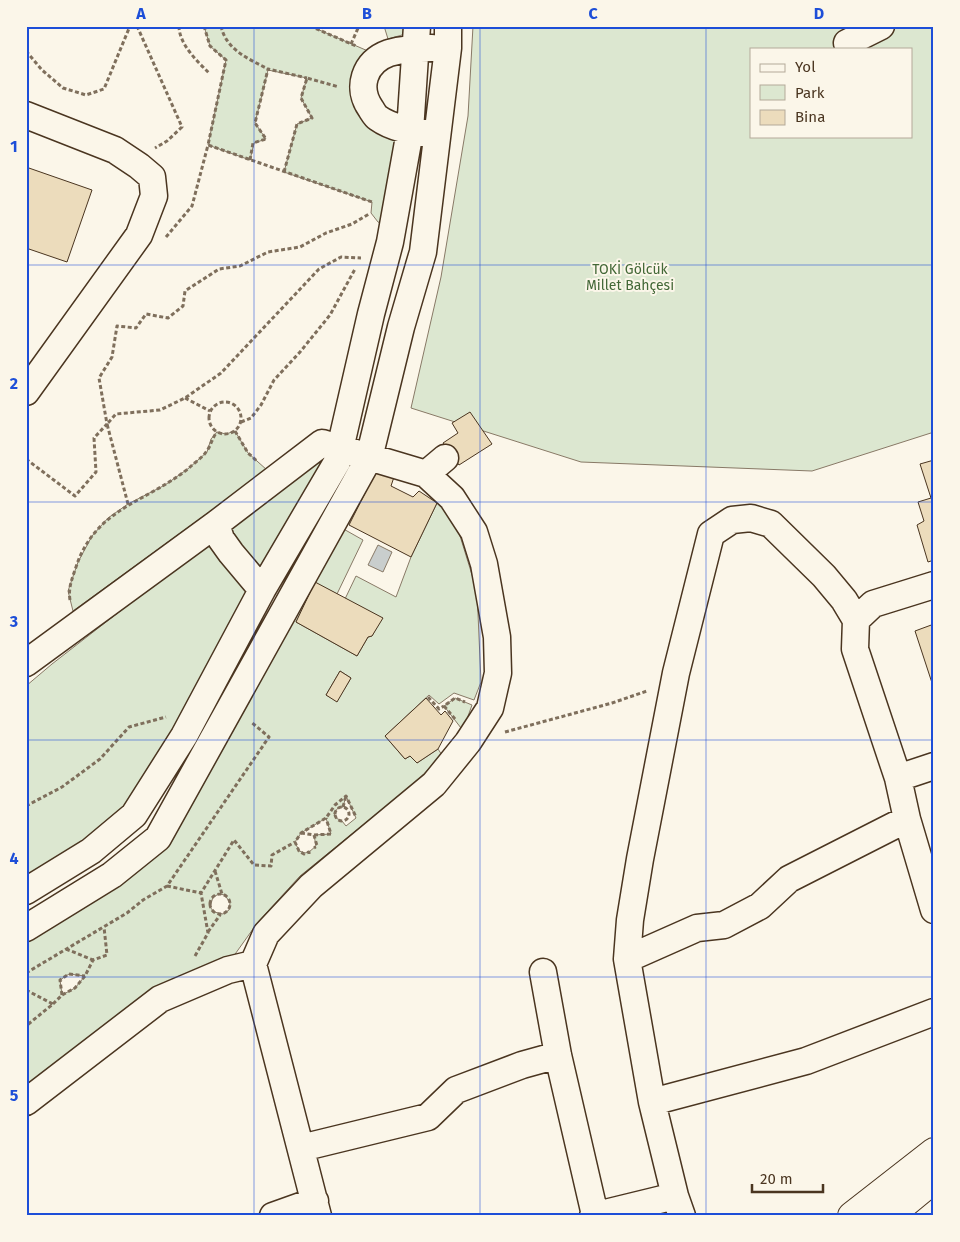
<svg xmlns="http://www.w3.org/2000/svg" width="960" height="1242" viewBox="0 0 960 1242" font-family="'Fira Sans',sans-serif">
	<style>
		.green { fill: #dce7d0; stroke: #887966; fill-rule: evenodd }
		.water { fill: #c9cecd; stroke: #887966 }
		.building { fill: #ecdcbc; stroke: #4a3520 }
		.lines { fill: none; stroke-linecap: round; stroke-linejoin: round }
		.minor-casing { stroke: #4a3520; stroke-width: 29 }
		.major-casing { stroke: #4a3520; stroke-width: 30 }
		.path { stroke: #7f6f5c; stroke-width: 3; stroke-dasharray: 4 2.5; stroke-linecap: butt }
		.minor { stroke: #fbf6e9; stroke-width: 26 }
		.major { stroke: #fbf6e9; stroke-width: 28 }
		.grid { fill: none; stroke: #1d4ed8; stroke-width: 1; stroke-opacity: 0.55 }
		.labels { text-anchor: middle; stroke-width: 4; stroke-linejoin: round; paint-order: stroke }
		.park-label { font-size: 14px; fill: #436837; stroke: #fbf6e9 }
		.neatline { fill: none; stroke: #1d4ed8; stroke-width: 2 }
		.grid-label { font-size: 16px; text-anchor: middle; font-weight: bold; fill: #1d4ed8 }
	</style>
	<rect width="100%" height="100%" fill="#fbf6e9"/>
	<path class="green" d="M204 26H310L368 51 354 71 399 139 385 225 378 222 371 213 372 202 284 172 297 124 312 118 301 98 307 78 268 70 255 123 266 139 254 143 250 160 208 145 226 60 210 46Z
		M384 26H409V33L388 39Z
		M473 26H934V432L812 471 581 462 411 408 441 277 468 116ZM751 49H911V136H751Z
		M235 431 248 453 267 470 73 611 68 591 78 562 92 536 108 518 128 504 165 485 189 468 207 452 211 439 217 432 226 434Z
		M319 452 330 462 235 628 125 812 26 884V686L52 664 245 514Z
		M437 503 452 510 477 591 481 682 474 700 454 693 439 704 429 695 385 736 405 759 410 756 417 763 438 749 442 755 415 783 300 876 258 922 228 964 26 1087V938L128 875 340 527 363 540 337 594 315 583 296 622 357 656 368 637 372 636 382 618 345 599 356 576 396 597 411 557ZM340 671 351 678 337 701 326 695ZM346 796 356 818 346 826 342 821 336 818 334 813 338 808 343 807ZM326 818 331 834 314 835 316 846 309 852 305 853 299 851 295 842 301 833ZM219 894 225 895 230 903 229 910 223 914 214 912 210 907 213 897ZM69 974 85 976 75 988 62 995 60 980Z
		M455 698 472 705 467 719 461 728 444 706Z"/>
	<path class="water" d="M378 545 392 552 383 572 368 565Z"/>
	<path class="building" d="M26 167 92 190 67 262 26 248Z
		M470 412 492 444 459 465 443 443 458 433 452 423Z
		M934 460V560L928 562 917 525 924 521 918 502 931 498 920 464Z
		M376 471 394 477 391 486 413 497 419 491 437 503 411 557 349 525Z
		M315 582 383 618 372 636 368 637 357 656 296 622Z
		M934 624V689L915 631Z
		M340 671 351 678 337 702 326 695Z
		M426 698 441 715 445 711 453 721 438 749 417 763 410 756 405 759 385 736Z"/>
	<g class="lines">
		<g class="minor-casing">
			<path id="minor" d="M847 43 881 26
				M26 115 115 150 139 166 152 177 154 196 139 235 26 392
				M427 133C410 131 392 128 378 118 375 116 373 112 371 109 356 88 364 62 389 53 403 49 418 48 432 48
				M426 474 445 458
				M216 524 221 539 231 553 262 590
				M934 585 873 604 856 620 855 649 898 778 934 766
				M26 663 216 524 322 443 426 474 452 498 474 532 484 564 497 637 498 673 490 708 468 742 434 784 311 886 266 934 253 964 318 1216
				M898 778 907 819 934 910
				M26 891 91 851 134 815 184 736 262 590 337 462 371 314 390 242 410 131 417 26
				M26 928 112 875 158 838 369 458 401 327 423 252 448 48V26
				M627 959 697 928 724 925 760 906 789 879 907 819
				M543 972 558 1055 595 1215
				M26 1102 160 999 228 970 253 964
				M652 1102 806 1061 934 1012
				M301 1148 428 1117 456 1090 522 1065 558 1055
				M273 1216 315 1201
				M593 1216 675 1196
				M682 1216 675 1196 652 1102 627 959 630 920 640 859 676 673 711 534 732 520 751 518 771 524 824 576 844 600 856 620"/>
		</g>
		<g class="major-casing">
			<path id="major" d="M852 1216 934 1152
				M889 1216 934 1179"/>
		</g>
		<path class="path" d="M137 26 182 127 167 141 155 148
			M179 26C179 44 197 61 209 73
			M204 26 210 46 226 60 208 145
			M221 26C226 50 249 59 268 69
			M310 26 356 46
			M351 44 359 26
			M26 51 42 70 63 88 86 95 104 89 130 26
			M250 160 253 143 266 139 255 123 268 69 307 78
			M284 172 297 124 312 118 301 98 307 78 339 87
			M166 237 192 206 208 145 372 202
			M185 398 210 411
			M209 418a16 16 0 1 1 32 0a16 16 0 1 1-32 0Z
			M241 422 251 418 261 405 274 380 300 352 330 315 355 269
			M235 431 248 453 258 462
			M26 459 75 496 96 472 94 438 107 424 99 378 112 357 117 326 136 328 146 314 168 318 183 306 185 291 219 269 240 266 268 252 300 247 326 233 352 224 369 214
			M128 504 107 424 116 414 160 410 185 398 221 373 319 269 341 257 361 258
			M70 600C68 588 72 579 76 567 96 507 146 503 189 468 194 463 202 458 206 452 211 446 212 438 217 432
			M428 697 439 709 444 706
			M455 719 444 706 455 698 465 702
			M505 732 612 703 647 691
			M26 806 62 787 100 759 129 727 166 717
			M335 814a7 7 0 1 1 14 0a7 7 0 1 1-14 0Z
			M343 807 346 796
			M301 833 314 835 317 846 314 848
			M314 835 331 834 326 818
			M309 854V852L304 854 299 851 295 842 301 833 326 818 335 805 346 796 356 817
			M215 871 222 894
			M167 886 201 893
			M210 904a10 10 0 1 1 20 0a10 10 0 1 1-20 0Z
			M208 932 220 915
			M66 949 93 960
			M195 956 208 933 201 893 234 840 254 865 271 866 272 855 295 842
			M26 973 127 913 143 900 167 886 269 737 251 722
			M26 990 53 1004 26 1026
			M62 995 60 980 69 974 85 976
			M53 1004 62 995 75 988 85 976 93 960 107 955 104 927"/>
		<use href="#minor" class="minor"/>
		<use href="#major" class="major"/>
	</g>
	<path class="grid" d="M254 26V1216M480 26V1216M706 26V1216M26 265H934M26 502H934M26 740H934M26 977H934"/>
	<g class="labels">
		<g class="park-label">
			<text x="630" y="274">TOKİ Gölcük<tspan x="630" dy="16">Millet Bahçesi</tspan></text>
		</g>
	</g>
	<rect width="960" height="1242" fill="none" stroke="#fbf6e9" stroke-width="55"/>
	<rect x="750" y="48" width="162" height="90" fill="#fbf6e9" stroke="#b4a999"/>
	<rect x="760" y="64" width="25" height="8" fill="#fbf6e9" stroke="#b4a999"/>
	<text x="795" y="72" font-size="15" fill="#4a3520">Yol</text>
	<rect x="760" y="85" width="25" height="15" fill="#dce7d0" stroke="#b4a999"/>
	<text x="795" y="98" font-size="15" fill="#4a3520">Park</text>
	<rect x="760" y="110" width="25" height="15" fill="#ecdcbc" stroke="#b4a999"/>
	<text x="795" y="122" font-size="15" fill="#4a3520">Bina</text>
	<path d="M752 1184v8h71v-8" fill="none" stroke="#4a3520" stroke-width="2.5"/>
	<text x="760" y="1184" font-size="15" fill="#4a3520" stroke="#fbf6e9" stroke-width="4" paint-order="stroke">20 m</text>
	<rect x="28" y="28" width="904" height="1186" class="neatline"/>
	<g class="grid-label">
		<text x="141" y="19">A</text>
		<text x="367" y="19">B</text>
		<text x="593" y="19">C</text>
		<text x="819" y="19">D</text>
		<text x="14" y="152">1</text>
		<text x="14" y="389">2</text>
		<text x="14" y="627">3</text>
		<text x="14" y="864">4</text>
		<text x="14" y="1101">5</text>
	</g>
</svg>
